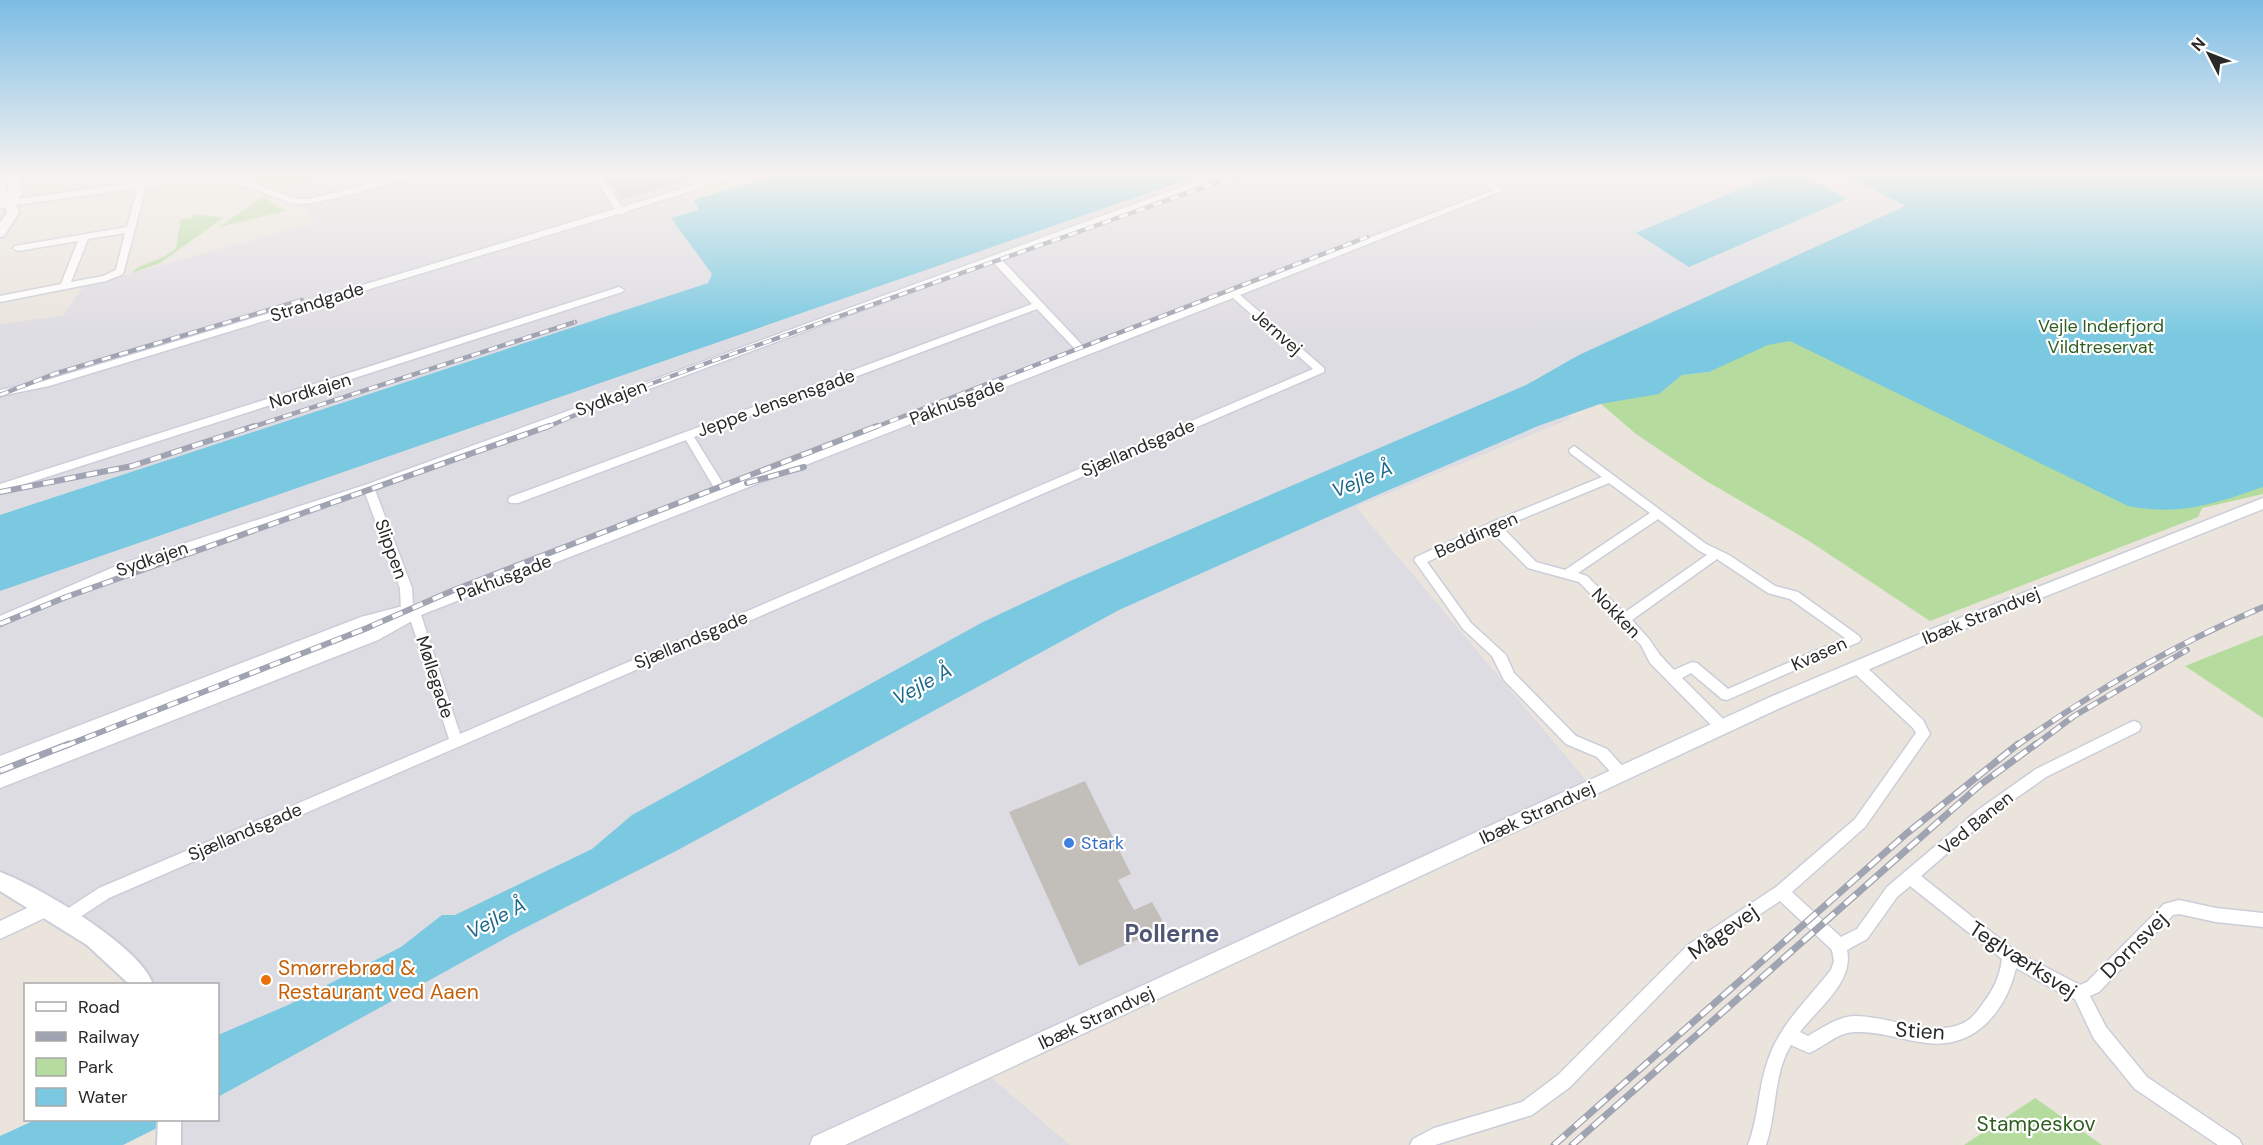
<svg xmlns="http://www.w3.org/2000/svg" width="2263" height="1145" viewBox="0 0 2263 1145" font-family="'DM Sans',sans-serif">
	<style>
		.industrial { fill: #dedce3 }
		.green { fill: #b5db9f; fill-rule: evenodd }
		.water { fill: #7ac9e1 }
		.building { fill: #c2beb9 }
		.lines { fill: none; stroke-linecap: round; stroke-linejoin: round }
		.minor-casing { stroke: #cbced9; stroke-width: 3 }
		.tertiary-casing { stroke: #cbced9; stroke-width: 3 }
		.secondary-casing { stroke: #cbced9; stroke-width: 4 }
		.minor { fill: #fff; fill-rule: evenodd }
		.tertiary { fill: #fff; fill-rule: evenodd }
		.secondary { fill: #fff; fill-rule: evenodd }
		.rail-far2-casing { stroke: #a0a3b1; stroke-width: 4.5 }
		.rail-far1-casing { stroke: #a0a3b1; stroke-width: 6 }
		.rail-casing { stroke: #a0a3b1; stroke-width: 7 }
		.rail-far2 { stroke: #fff; stroke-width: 3; stroke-dasharray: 9; stroke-linecap: butt }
		.rail-far1 { stroke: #fff; stroke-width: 4; stroke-dasharray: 11; stroke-linecap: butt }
		.rail { stroke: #fff; stroke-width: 4.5; stroke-dasharray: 14; stroke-linecap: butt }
		.shop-dot { fill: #3f7fe0; stroke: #fff; stroke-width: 2 }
		.food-dot { fill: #e8710a; stroke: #fff; stroke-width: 2 }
		.labels { text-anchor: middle; stroke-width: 4.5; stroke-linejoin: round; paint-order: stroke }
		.street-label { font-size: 18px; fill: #292929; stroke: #fff }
		.park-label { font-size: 18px; fill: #305e21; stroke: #fff }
		.shop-label { font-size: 18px; fill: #366cbe; stroke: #fff; text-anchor: start }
		.water-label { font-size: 20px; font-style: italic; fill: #1b688b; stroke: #fff }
		.near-street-label { font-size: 21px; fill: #292929; stroke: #fff }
		.near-food-label { font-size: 21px; fill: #c56008; stroke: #fff; text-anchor: start }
		.near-park-label { font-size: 21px; fill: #305e21; stroke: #fff }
		.near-neighbourhood-label { font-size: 24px; font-weight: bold; fill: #4f5775; stroke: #fff }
	</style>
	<rect width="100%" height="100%" fill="#eae4dd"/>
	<path class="industrial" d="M318 175H670L697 209 778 186 1051 175H1847L1905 205 1532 380 1572 418 1356 507 1596 792 980 1068 1070 1145H163L166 1120H218V984H140L112 947 0 892V324L63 316 83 287 314 223 292 182Z"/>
	<path class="green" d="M270 175H318L280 186 252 179Z
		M1845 175H2263V494L2202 508 2198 517 1930 621 1809 541 1703 479 1636 434 1600 403 1557 372 1905 206ZM1748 353 1709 372 1682 375 1659 394 1671 374Z
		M263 197 285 211 219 227Z
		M195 214 223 218 160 263 132 273C140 262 163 262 176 248L181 219H190Z
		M2263 635V718L2185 666Z
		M2035 1098 2102 1145H1964Z"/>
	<path class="water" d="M779 175H1200L0 591V515L708 283 712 274 671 218 699 210 693 200Z
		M1773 175H1802L1847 199 1689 267 1636 233Z
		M1848 175H2263V487C2214 504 2180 516 2128 506L1790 341 1768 345 1709 372 1682 375 1659 394 1600 404 1538 426 1375 496 1119 610 676 851 515 933 218 1097V1035L288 1005 401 947 442 915H455L592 849 632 815 983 622 1068 582 1526 385 1579 355 1905 206Z
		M35 1120H173L123 1145H0V1136Z"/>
	<path class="building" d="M621 175H695V178L622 200 610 183 616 181 613 177Z
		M1085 781 1131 874 1118 880 1134 910 1152 902 1166 927 1079 966 1009 812Z"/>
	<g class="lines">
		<g class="minor-casing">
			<path id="minor" d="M400 175H414C403 182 311 206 299 204 277 201 259 188 238 185 207 181 176 184 146 187L123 274 106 281 0 302V296L61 284 78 241 18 251 13 248 15 246 127 227 139 183 192 178 229 179 253 183 293 198 309 199ZM125 233 116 270 103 276 71 282 88 239Z
				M593 175H601L622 207 727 175H741L625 212 624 214H618L49 386 0 396V390L44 381 615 209Z
				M1214 175H1226L1001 259 1085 348 1493 190 1473 175H1483L1504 190 1240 295 1324 368V372L109 898 71 923 66 925 61 923 58 918 61 913 99 888 449 739 409 615 403 614 401 611 400 588 365 493 129 570 0 626V616L121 564 365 485ZM993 262 1032 304 510 497 508 500 510 503H518L686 440 716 491 413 608 412 588 375 490ZM1233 298 1313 369 460 734 421 615ZM1037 309 1077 351 725 487 694 437Z
				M10 200 13 201V205L0 209V203Z
				M619 287 624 290 622 292 0 492V484Z
				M1574 446 1706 544 1729 555 1775 586 1798 592 1859 636 1861 639 1859 642 1727 700 1722 699 1691 673 1682 678 1727 723 1729 727 1727 731 1722 733 1717 731 1650 663 1641 645 1579 582 1528 568 1492 532 1427 562 1471 623 1506 655 1514 673 1576 736 1607 749 1626 770 1628 774 1626 778 1621 780 1616 778 1597 757 1566 744 1504 680 1492 656 1463 629 1414 560 1416 557 1490 523 1602 477 1570 453 1569 450ZM1609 483 1650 513 1565 570 1536 562 1502 527ZM1658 519 1698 550 1707 555 1624 613 1587 576 1578 573ZM1717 559 1768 593 1790 599 1845 638 1728 689 1697 663 1692 662 1674 670 1660 655 1649 639 1632 620Z
				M1857 662 1862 663 1923 720 1930 734 1865 827 1792 892 1841 937 1857 929 1887 887 1978 810 2036 769 2129 723 2134 721 2139 723 2141 727 2139 731 2046 777 1988 818 1921 876 2015 951 2080 985 2087 982 2164 904 2179 900 2216 908 2263 913V927L2216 922 2179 914 2173 915 2099 992 2090 996 2106 1027 2147 1077 2239 1139 2242 1145H2218L2135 1089 2094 1039 2075 999 2064 995 2016 968C2006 1011 1975 1049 1927 1043 1903 1040 1879 1031 1855 1032 1838 1032 1824 1047 1809 1053L1791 1045C1773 1074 1777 1113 1766 1145H1748C1759 1117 1758 1087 1768 1060 1780 1024 1809 998 1831 970L1834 961 1832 950 1780 901 1698 955 1570 1087 1532 1115 1435 1145H1410L1413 1139 1434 1128 1522 1102 1558 1075 1688 945 1776 887 1855 819 1916 733 1913 728 1852 671 1851 667 1852 663ZM1910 886 2002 959C2000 975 1994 989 1984 1002 1978 1010 1972 1020 1961 1024 1932 1037 1887 1016 1855 1016 1839 1016 1822 1028 1808 1036L1800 1032C1818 1008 1854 982 1847 950L1867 939 1897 897Z"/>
		</g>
		<g class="tertiary-casing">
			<path id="tertiary" d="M139 175H149L146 187 10 206 5 203 10 200 137 182Z
				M2263 498V509L1939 639 1780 708 845 1145H810L813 1137 1768 698 1927 631Z
				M407 605 419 609 422 613 419 617 378 640 0 788V773L366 632 383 623 0 770V756L361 617Z
				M48 898 55 901 57 907 55 913 0 939V921Z"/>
		</g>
		<g class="secondary-casing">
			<path id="secondary" d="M7 175H19L22 194 16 203 19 212 4 236 0 237V223L7 212 5 205 0 202V181L6 185 8 197Z
				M0 872C38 886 140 946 153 984H129L87 945 0 891Z
				M158 1120H181V1145H157Z"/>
		</g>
		<use href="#minor" class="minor"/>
		<use href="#tertiary" class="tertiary"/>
		<use href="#secondary" class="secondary"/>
		<g class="rail-far2-casing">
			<path id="rail-far2" d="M0 395 54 374 302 300
				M249 428 575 322
				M545 428 626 393 707 363 1239 175
				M873 428 1367 237"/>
		</g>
		<g class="rail-far1-casing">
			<path id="rail-far1" d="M747 483 804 467
				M0 492 132 466 254 426
				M0 624 66 597 549 426
				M65 746 367 628 454 590 877 426
				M2016 746C2097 689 2172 646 2263 607
				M2034 746 2074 716 2187 650"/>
		</g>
		<g class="rail-casing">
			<path id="rail" d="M0 771 69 744
				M1554 1145 1906 834 2018 744
				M1572 1145 1980 785 2036 744"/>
		</g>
		<use href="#rail-far2" class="rail-far2"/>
		<use href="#rail-far1" class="rail-far1"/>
		<use href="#rail" class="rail"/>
	</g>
	<linearGradient id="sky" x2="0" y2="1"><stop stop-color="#7cbce5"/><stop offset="0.52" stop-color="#f6f3f0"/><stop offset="1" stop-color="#f6f3f0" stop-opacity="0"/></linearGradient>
	<rect width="2263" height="335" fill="url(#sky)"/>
	<circle class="shop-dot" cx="1069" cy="843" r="6"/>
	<circle class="food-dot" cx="266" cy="980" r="6"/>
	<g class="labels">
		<g class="street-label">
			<text transform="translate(317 302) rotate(-17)" y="6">Strandgade</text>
			<text transform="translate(1277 332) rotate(41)" y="6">Jernvej</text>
			<text transform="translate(310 391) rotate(-17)" y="6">Nordkajen</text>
			<text transform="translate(611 398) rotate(-20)" y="6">Sydkajen</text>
			<text transform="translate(957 402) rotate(-21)" y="6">Pakhusgade</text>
			<text transform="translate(776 403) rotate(-20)" y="6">Jeppe Jensensgade</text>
			<text transform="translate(1138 448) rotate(-23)" y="6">Sjællandsgade</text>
			<text transform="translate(1476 535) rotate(-24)" y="6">Beddingen</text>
			<text transform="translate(391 549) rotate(70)" y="6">Slippen</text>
			<text transform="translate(152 559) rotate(-19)" y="6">Sydkajen</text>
			<text transform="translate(504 578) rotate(-21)" y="6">Pakhusgade</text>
			<text transform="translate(1616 613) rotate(46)" y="6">Nokken</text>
			<text transform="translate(1981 616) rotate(-22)" y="6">Ibæk Strandvej</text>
			<text transform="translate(691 640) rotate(-23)" y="6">Sjællandsgade</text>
			<text transform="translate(1819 654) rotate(-24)" y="6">Kvasen</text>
			<text transform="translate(435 677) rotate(72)" y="6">Møllegade</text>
			<text transform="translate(1537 813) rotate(-25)" y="6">Ibæk Strandvej</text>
			<text transform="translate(1976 823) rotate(-39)" y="6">Ved Banen</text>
			<text transform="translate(245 832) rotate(-23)" y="6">Sjællandsgade</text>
			<text transform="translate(1096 1018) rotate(-25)" y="6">Ibæk Strandvej</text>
		</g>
		<g class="park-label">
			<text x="2101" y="332">Vejle Inderfjord<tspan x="2101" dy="21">Vildtreservat</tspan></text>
		</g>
		<g class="shop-label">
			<text x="1081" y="849">Stark</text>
		</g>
		<g class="water-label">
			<text transform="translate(1362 479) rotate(-23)" y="7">Vejle Å</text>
			<text transform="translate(922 684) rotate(-29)" y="7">Vejle Å</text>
			<text transform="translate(496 918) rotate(-28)" y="7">Vejle Å</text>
		</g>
		<g class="near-street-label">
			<text transform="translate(1723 932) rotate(-35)" y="7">Mågevej</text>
			<text transform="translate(2134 945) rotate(-45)" y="7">Dornsvej</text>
			<text transform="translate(2023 960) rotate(33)" y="7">Teglværksvej</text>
			<text transform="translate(1920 1031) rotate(4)" y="7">Stien</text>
		</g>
		<g class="near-food-label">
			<text x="278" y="975">Smørrebrød &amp;<tspan x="278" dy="24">Restaurant ved Aaen</tspan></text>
		</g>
		<g class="near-park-label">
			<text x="2036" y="1131">Stampeskov</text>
		</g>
		<g class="near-neighbourhood-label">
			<text x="1172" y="942">Pollerne</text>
		</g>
	</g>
	<rect x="24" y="983" width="195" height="138" fill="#ffffff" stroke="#a9a9a9" stroke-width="1.5"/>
	<rect x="36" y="1002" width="30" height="9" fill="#ffffff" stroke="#a9a9a9" stroke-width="1.5"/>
	<text x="78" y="1013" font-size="18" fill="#292929">Road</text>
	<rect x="36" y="1032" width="30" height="9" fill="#a0a3b1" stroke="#a9a9a9" stroke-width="1.5"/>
	<text x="78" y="1043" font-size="18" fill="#292929">Railway</text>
	<rect x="36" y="1058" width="30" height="18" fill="#b5db9f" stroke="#a9a9a9" stroke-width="1.5"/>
	<text x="78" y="1073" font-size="18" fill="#292929">Park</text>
	<rect x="36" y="1088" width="30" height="18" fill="#7ac9e1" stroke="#a9a9a9" stroke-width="1.5"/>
	<text x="78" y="1103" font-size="18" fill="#292929">Water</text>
	<g transform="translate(2209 54) rotate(312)" stroke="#ffffff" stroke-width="4.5" paint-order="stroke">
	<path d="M0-4.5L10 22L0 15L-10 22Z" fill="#292929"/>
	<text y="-9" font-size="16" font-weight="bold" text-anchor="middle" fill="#292929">N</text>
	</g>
</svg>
